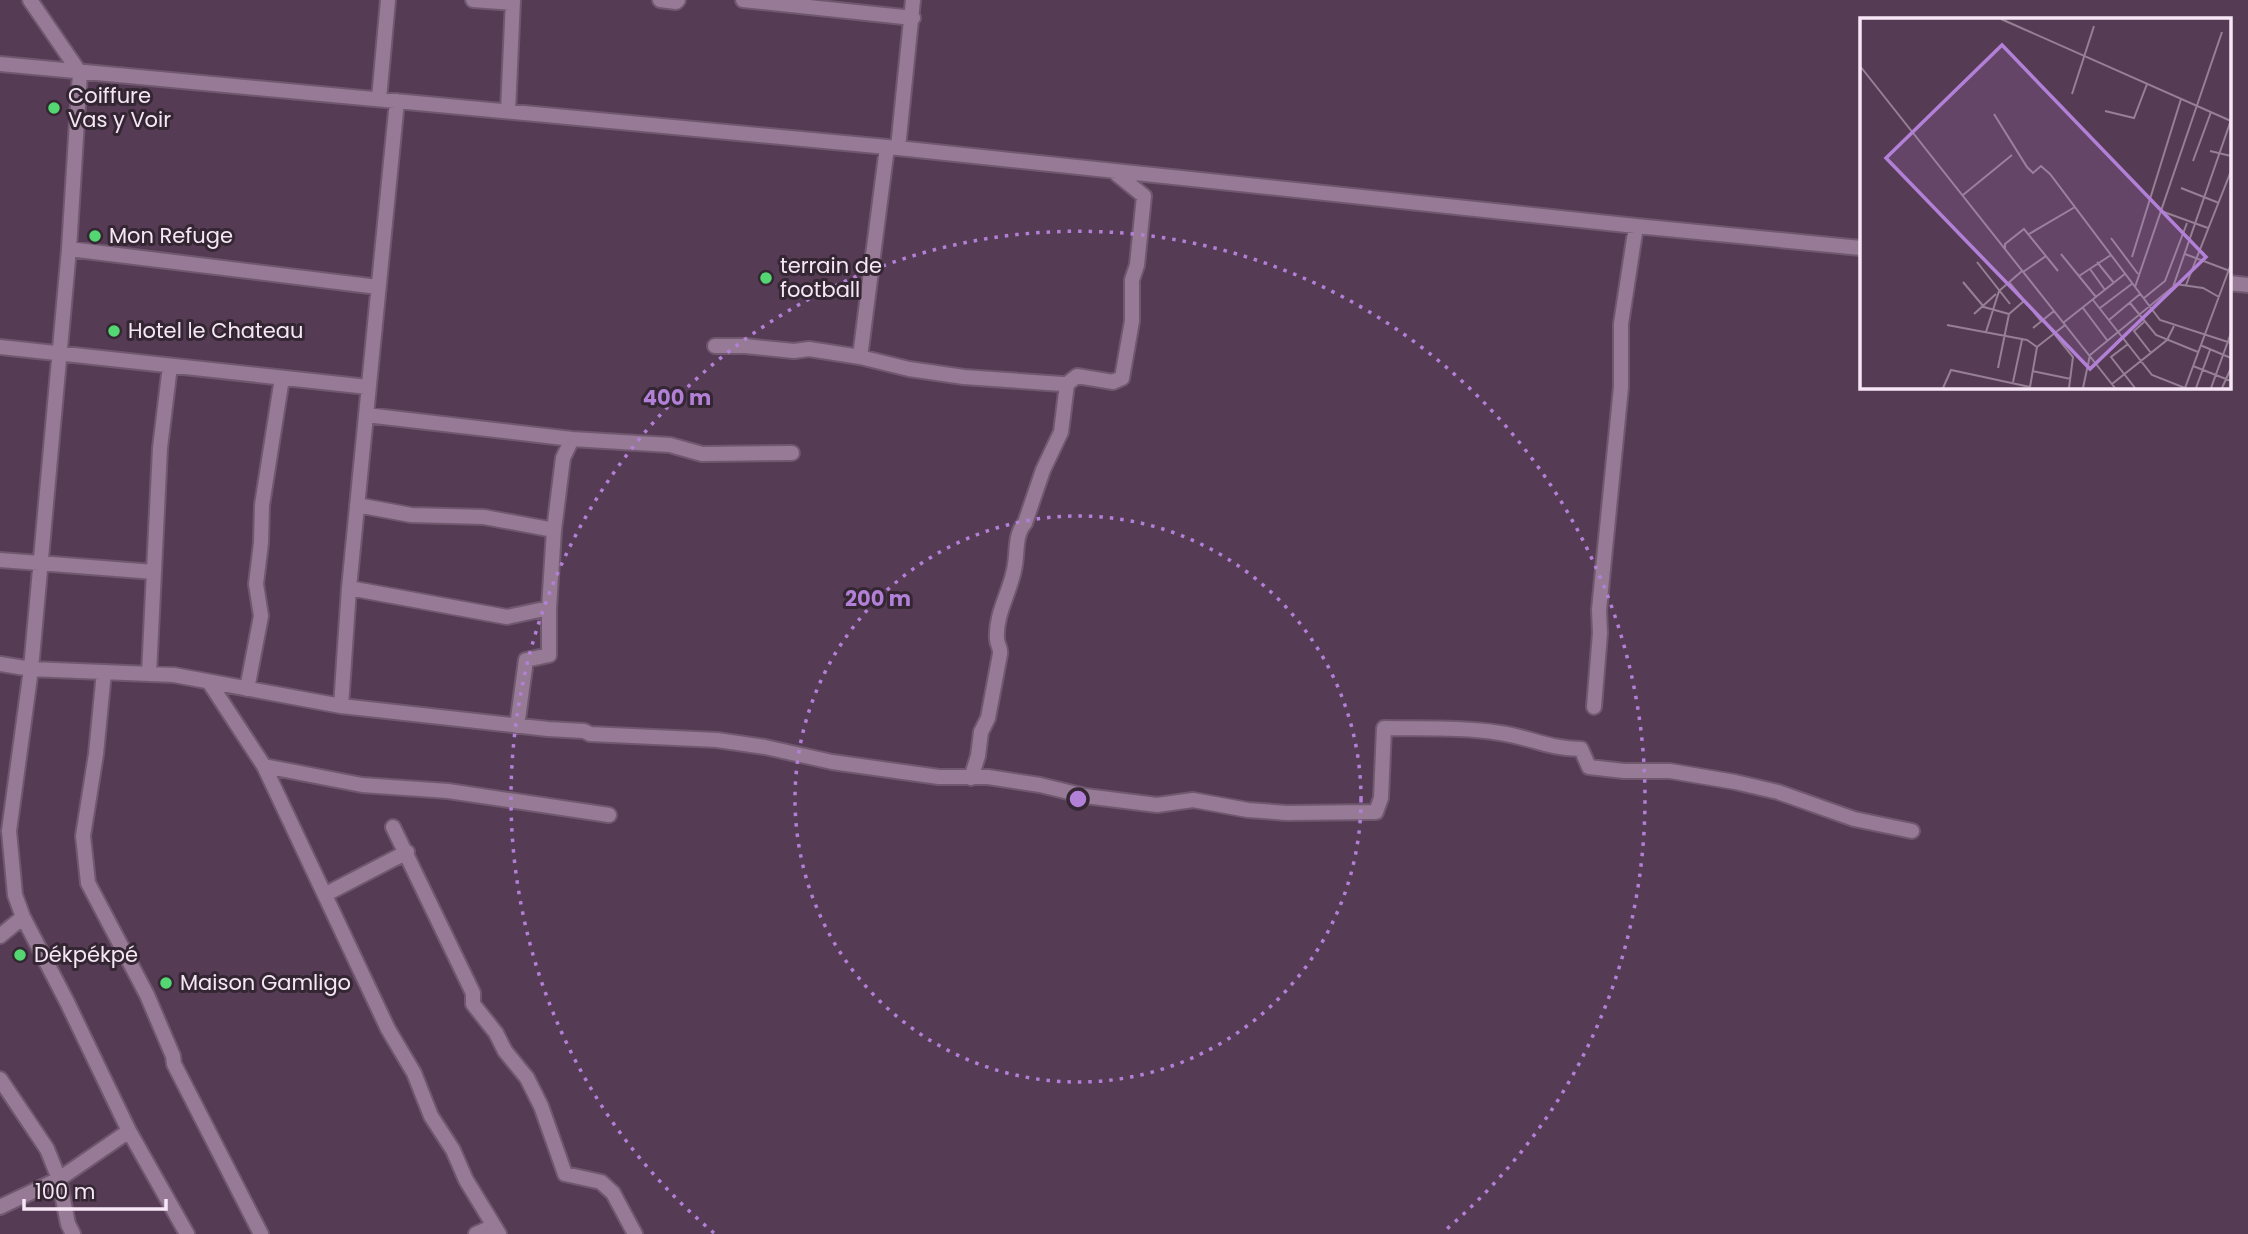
<svg xmlns="http://www.w3.org/2000/svg" width="2248" height="1234" viewBox="0 0 2248 1234" font-family="Poppins,sans-serif">
	<style>
		.lines { fill: none; stroke-linecap: round; stroke-linejoin: round }
		.minor-casing { stroke: #70596f; stroke-width: 18 }
		.minor { stroke: #977a96; stroke-width: 14 }
		.ring { fill: none; stroke: #b380d8; stroke-width: 3.5; stroke-dasharray: 3.5 7 }
		.poi-dot { fill: #54d672; stroke: #342733; stroke-width: 2.5 }
		.labels { text-anchor: middle; stroke-width: 6; stroke-linejoin: round; paint-order: stroke }
		.poi-label { font-size: 21px; fill: #f7e7f6; stroke: #342733; text-anchor: start }
		.inset-road { fill: none; stroke: #968095; stroke-width: 2 }
		.view { fill: #b380d8; fill-opacity: 0.15; stroke: #b380d8; stroke-width: 3.5 }
		.inset-edge { fill: none; stroke: #f7e7f6; stroke-width: 3.5 }
		.centre { fill: #b380d8; stroke: #342733; stroke-width: 3.5 }
		.ring-label { font-size: 21px; text-anchor: middle; font-weight: bold; fill: #b380d8; stroke: #342733; stroke-width: 6; stroke-linejoin: round; paint-order: stroke }
	</style>
	<rect width="100%" height="100%" fill="#563b55"/>
	<g class="lines">
		<g class="minor-casing">
			<path id="minor" d="M30 0 80 73 69 249 31 669 9 831 15 895 23 917 67 1002 129 1131 187 1234
				M473 0 512 3
				M660 0 676 2 678 0
				M743 0 913 18
				M0 64 898 148 1636 226 1861 248
				M379 99 388 0
				M508 111 513 0
				M898 148 913 0
				M69 249 378 287
				M2229 283 2248 285
				M715 346H745L794 351 809 349 860 357 909 369 964 377 1062 384H1067L1077 376 1113 382 1122 378 1132 321V280L1137 265 1144 196 1113 171
				M0 347 368 387
				M860 357 887 147
				M366 415 572 439 670 445 702 454 792 453
				M357 505 411 515 484 517 554 530
				M0 560 154 572
				M349 588 507 617 549 608
				M0 664 31 669 174 675 341 706 548 729 584 731 590 734 717 740 765 747 832 762 939 777H988L1040 785 1085 796 1157 805 1193 800 1248 810 1287 813 1376 812 1381 798 1384 728C1423 729 1461 727 1500 733 1529 737 1550 749 1581 749L1589 767 1624 771H1670L1735 782 1778 792 1854 819 1912 831
				M104 672 96 754 83 836 88 883 147 995 173 1056 174 1064 261 1234
				M149 674 160 448 170 366
				M209 682 264 766 388 1029 414 1073 431 1116 453 1150 466 1180 499 1234
				M247 689 261 616 256 584 261 543 262 505 282 378
				M341 706 349 588 397 101
				M1594 707 1600 633 1599 610 1621 387V324L1636 226
				M517 726 526 660 549 655V608L554 530 563 458 572 439
				M264 766 362 785 448 791 609 815
				M971 778 978 756 981 732 988 718 1000 654C1001 647 997 645 997 639 995 615 1010 592 1014 570 1018 554 1014 535 1025 523L1043 470 1061 432 1067 384
				M393 827 473 993V1004L496 1033 505 1051 527 1078 541 1106 565 1174 601 1182 613 1193 635 1234
				M326 894 407 852
				M0 936 23 917
				M0 1079 47 1149 59 1179 68 1224 73 1234
				M0 1207 59 1179 129 1131
				M476 1234 494 1226"/>
		</g>
		<use href="#minor" class="minor"/>
	</g>
	<g class="ring">
		<circle cx="1078" cy="799" r="283"/>
		<path d="M714 1233A567 567 0 1 1 1442 1233"/>
	</g>
	<g class="poi-dot">
		<circle cx="54" cy="108" r="7"/>
		<circle cx="95" cy="236" r="7"/>
		<circle cx="766" cy="278" r="7"/>
		<circle cx="114" cy="331" r="7"/>
		<circle cx="20" cy="955" r="7"/>
		<circle cx="166" cy="983" r="7"/>
	</g>
	<g class="labels">
		<g class="poi-label">
			<text x="68" y="103">Coiffure<tspan x="68" dy="24">Vas y Voir</tspan></text>
			<text x="109" y="243">Mon Refuge</text>
			<text x="780" y="273">terrain de<tspan x="780" dy="24">football</tspan></text>
			<text x="128" y="338">Hotel le Chateau</text>
			<text x="34" y="962">Dékpékpé</text>
			<text x="180" y="990">Maison Gamligo</text>
		</g>
	</g>
	<g transform="translate(1860 18)">
		<rect width="371" height="371" fill="#563b55"/>
		<path class="inset-road" d="M141 1 371 103M0 48 255 370M212 76 234 8M245 93 274 100 287 66M134 96 167 149 173 155 181 148 190 156 300 302 371 325M350 133 371 138M333 143 351 94M321 170 359 185M103 177 152 137M301 193 348 210M169 216 215 189M251 220 278 256M145 231V226L164 211 198 253M201 236 236 279M325 236 370 253M272 239 321 81M117 244 150 286M237 244 254 265M230 251 245 272M163 254 186 238M219 258 251 237M103 264 124 289 149 296M149 264 182 304M315 266 343 270 359 279M326 267 371 153M275 269 362 14M284 280 305 263 327 205M233 282 292 357 325 370 371 246M270 285 296 317 338 334M223 290 247 322M240 290 273 265M114 296 136 276M249 302 280 276M184 303 213 339 209 370M285 303 274 313 291 335M203 305 266 255M87 307 167 322 177 329M173 310 194 293M126 314 139 273 162 253M268 326 251 339 275 370M340 327 371 340M333 348 371 363M138 350 149 296 164 283M172 353 211 361M153 364 162 322M252 366 307 322 314 308M170 369 177 329 205 307M83 370 91 352 170 369M223 370 230 337 313 269 371 102M336 370 350 332M351 370 371 315M362 370 371 350"/>
		<path class="view" d="M142 27 346 239 230 351 26 140Z"/>
		<rect width="371" height="371" class="inset-edge"/>
	</g>
	<circle cx="1078" cy="799" r="10" class="centre"/>
	<g class="ring-label">
		<text x="677" y="405">400 m</text>
		<text x="878" y="606">200 m</text>
	</g>
	<path d="M24 1199v10h142v-10" fill="none" stroke="#f7e7f6" stroke-width="3.5"/>
	<text x="35" y="1199" font-size="21" fill="#f7e7f6" stroke="#342733" stroke-width="5" paint-order="stroke">100 m</text>
</svg>
